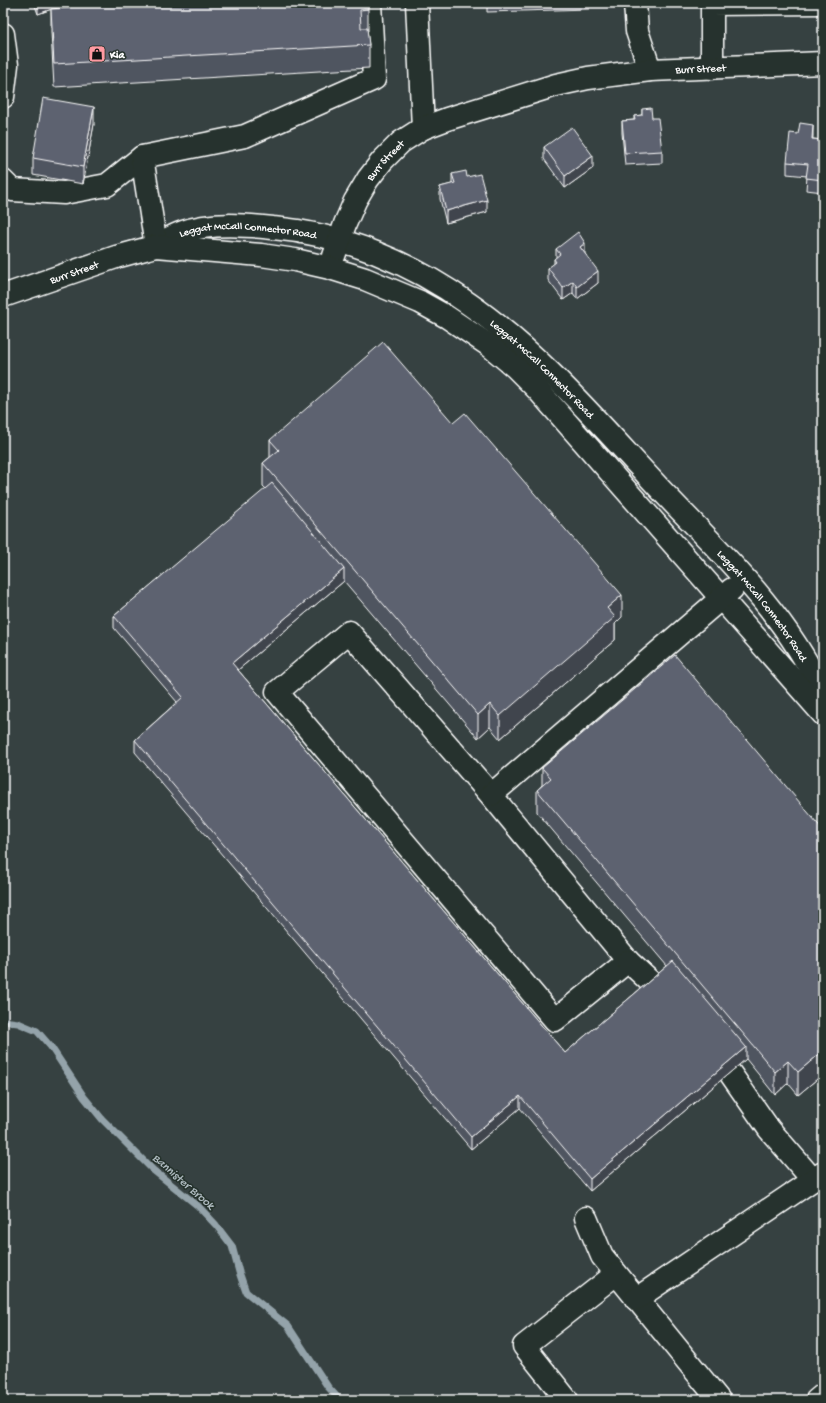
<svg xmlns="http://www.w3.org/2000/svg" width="826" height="1403" viewBox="0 0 826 1403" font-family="'Gochi Hand',sans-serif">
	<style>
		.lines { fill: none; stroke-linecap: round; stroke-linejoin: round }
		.stream { stroke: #94a3aa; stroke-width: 7 }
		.minor-casing { stroke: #fff; stroke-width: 25 }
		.minor { stroke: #26332d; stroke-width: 22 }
		.wall { fill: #505460; stroke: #fff }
		.shaded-wall { fill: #41454e; stroke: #fff }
		.building { fill: #5d6270; stroke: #fff }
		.labels { text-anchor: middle; stroke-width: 3; stroke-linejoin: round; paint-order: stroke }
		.poi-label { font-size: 11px; font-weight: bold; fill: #fff; stroke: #26332d; text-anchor: start }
		.street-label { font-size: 11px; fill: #fff; stroke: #26332d }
		.water-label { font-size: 12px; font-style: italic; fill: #aebabf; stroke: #26332d }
	</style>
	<rect width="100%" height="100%" fill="#364141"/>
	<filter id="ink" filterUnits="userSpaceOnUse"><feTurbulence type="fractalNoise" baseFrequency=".025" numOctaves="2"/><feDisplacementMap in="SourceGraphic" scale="8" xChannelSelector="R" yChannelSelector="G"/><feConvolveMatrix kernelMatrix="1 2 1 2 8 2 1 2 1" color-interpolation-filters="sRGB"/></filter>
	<g filter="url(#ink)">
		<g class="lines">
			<path class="stream" d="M3 1021 18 1023 37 1031 51 1047 84 1097 102 1119 153 1170 198 1206 216 1225 232 1246 239 1272 246 1292 288 1326 328 1387 340 1400"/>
			<g class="minor-casing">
				<g id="minor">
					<path d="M417 3 423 128"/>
					<path d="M635 3 637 31 650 70"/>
					<path d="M3 34 7 65 3 97"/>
					<path d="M712 68V4L823 3"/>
					<path d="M3 181 12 190 64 193 107 185 142 157"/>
					<path id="s1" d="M156 246C165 241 173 235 183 232 209 222 246 225 273 228 343 234 412 263 469 304 541 354 602 427 662 491 721 553 787 614 823 694"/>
					<path d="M156 246 142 157 245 136 374 79 370 3"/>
					<path id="s2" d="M334 256 345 224 355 201 368 179 382 161 401 142 423 128 447 119 556 85 588 78 650 70 823 63"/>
					<path id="s3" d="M3 296 116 257 156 246 261 255 295 260 330 268 365 279 420 302 447 317 490 346 515 367 538 390 823 714"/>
					<path d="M349 632 491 795 628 961 555 1020 277 692Z"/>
					<path d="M491 795 732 589"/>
					<path d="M628 961 656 987"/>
					<path d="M730 1073 769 1129 813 1180"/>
					<path d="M586 1218 602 1256 719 1400"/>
					<path d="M636 1299 823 1173"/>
					<path d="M567 1400 524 1346 616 1274"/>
					<path d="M817 1400 823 1395"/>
				</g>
			</g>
			<use href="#minor" class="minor"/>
		</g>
		<path class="wall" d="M34 3H123V8L368 9V31L367 32 369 45V68L54 87 51 32V9H68V3L38 14Z
			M487 3H589V9L487 12Z
			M642 109 652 118 662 151V163L625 165 622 133V121L634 120V116L642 115Z
			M94 124 83 184 33 175V158Z
			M813 139 823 140V192L806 190 807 176 787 174V162Z
			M544 147 593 168 565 188 544 159Z
			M452 174 467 177 487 212 446 223 440 199V187L452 184Z
			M556 249 585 254 598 283 577 299 573 293 563 300 548 280V268L554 264V259L556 258Z
			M453 423 622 617 615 624V640L500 739 490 727 478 738 344 581 238 670 565 1053 667 966 537 812V790L542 785V768L823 830V1074L798 1095 788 1083 775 1095 746 1059 590 1191 520 1108 471 1149 135 752V740L177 702 114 628V616L266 489 263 486V463L270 457V440Z"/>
		<path class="shaded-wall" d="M38 3H68L38 14Z
			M94 107V124L83 184V167Z
			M813 125V136L812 151V139Z
			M593 156V168L565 188V176Z
			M487 200V212L446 223V211Z
			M585 243V255L580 247Z
			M598 271V283L577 299V287Z
			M573 281V293L563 300V288Z
			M344 569V581L232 675V663Z
			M622 595V617L615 624V640L500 739V716L607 608Z
			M490 704V727L478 738V715Z
			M746 1047V1059L590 1191V1179Z
			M823 1051V1074L798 1095V1072Z
			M788 1061V1083L775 1095V1072Z
			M520 1096V1108L471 1149V1137Z"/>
		<path class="building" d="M69 3H123V8L220 3H368V9L360 10 361 28H367L369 45 54 64 51 9 69 8Z
			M43 98 94 107 83 167 33 158Z
			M651 108 652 118H658L662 151 625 153 622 121 635 120 634 116 642 115V109Z
			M800 123 813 125 812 139 823 140V180L806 178 808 164 787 162 790 133 798 134Z
			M572 127 593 156 565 176 544 147Z
			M466 171 467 177 480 174 487 200 446 211 440 187 455 183 452 174Z
			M578 232 585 243 580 247 598 271 577 287 573 281 563 288 548 268 556 262 554 259 560 254 556 249Z
			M383 342 453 423 465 413 622 595 607 608 615 617 500 716 490 704 478 715 263 463 279 450 270 440Z
			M272 483 344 569 232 663 565 1053 673 961 746 1047 590 1179 520 1096 471 1137 135 740 183 697 114 616Z
			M675 655 823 830V1051L798 1072 788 1061 775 1072 746 1037 537 790 551 778 542 768Z"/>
	</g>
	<defs>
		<g id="shop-square" transform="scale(0.9)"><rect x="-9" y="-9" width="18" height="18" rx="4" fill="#ff9aa2" stroke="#26332d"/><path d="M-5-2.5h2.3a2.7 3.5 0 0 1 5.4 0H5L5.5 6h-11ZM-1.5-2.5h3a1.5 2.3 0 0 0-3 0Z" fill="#111"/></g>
	</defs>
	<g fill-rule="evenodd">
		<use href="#shop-square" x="97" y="54"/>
	</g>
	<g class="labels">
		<g class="poi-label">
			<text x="110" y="58">Kia</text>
		</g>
		<g class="street-label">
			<text dy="4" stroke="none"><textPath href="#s2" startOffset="446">Burr Street</textPath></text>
			<text dy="4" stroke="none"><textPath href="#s2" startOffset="110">Burr Street</textPath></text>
			<text dy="4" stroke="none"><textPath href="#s1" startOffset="96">Leggat McCall Connector Road</textPath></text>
			<text dy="4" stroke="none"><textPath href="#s3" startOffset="75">Burr Street</textPath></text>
			<text dy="4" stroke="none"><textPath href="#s1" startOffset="432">Leggat McCall Connector Road</textPath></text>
			<text dy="4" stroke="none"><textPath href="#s1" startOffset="756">Leggat McCall Connector Road</textPath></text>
		</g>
		<g class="water-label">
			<text transform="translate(184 1181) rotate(41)" y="4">Bannister Brook</text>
		</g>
	</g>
	<rect width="826" height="1403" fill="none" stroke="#26332d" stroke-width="16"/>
	<rect x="8" y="8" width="810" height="1387" fill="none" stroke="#fff" stroke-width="1.5" filter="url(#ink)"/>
</svg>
